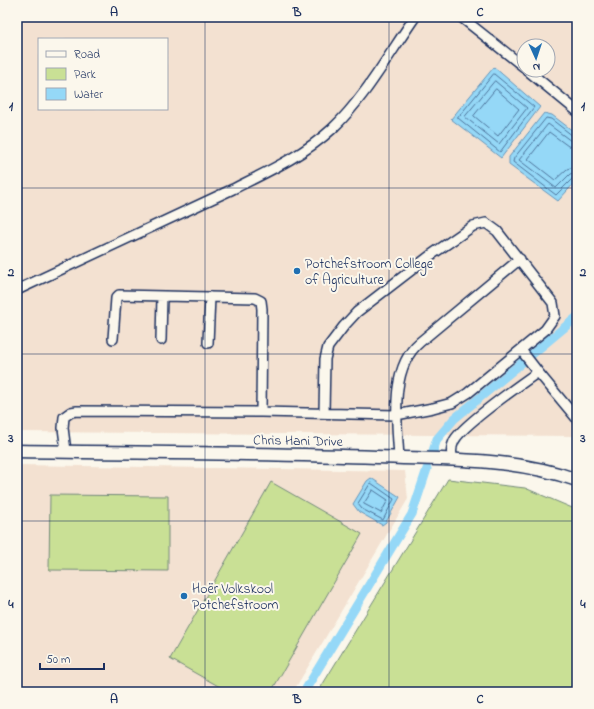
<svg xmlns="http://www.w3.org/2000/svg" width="594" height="709" viewBox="0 0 594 709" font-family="'Indie Flower',sans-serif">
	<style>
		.built { fill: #f3e1d1; fill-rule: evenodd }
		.green { fill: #c9e095; stroke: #72887a }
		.water { fill: #95d8f7; stroke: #6494ba }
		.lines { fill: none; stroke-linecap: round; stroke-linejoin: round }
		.shore { stroke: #4c739b; stroke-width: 1 }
		.canal { stroke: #95d8f7; stroke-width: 9 }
		.minor-casing { stroke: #1b2f5e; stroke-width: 12 }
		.tertiary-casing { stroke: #1b2f5e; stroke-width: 15 }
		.minor { stroke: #fbf7ec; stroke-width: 9 }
		.tertiary { stroke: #fbf7ec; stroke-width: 12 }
		.grid { fill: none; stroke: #1b2f5e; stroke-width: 1; stroke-opacity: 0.55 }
		.poi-dot { fill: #1f6fb2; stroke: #fbf7ec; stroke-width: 1.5 }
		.labels { text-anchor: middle; stroke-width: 4; stroke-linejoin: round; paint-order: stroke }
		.poi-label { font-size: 14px; fill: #1b2f5e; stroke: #fbf7ec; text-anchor: start }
		.street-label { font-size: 14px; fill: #1b2f5e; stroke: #fbf7ec }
		.neatline { fill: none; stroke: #1b2f5e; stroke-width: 1.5 }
		.grid-label { font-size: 13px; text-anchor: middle; font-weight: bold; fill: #1b2f5e }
	</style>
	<rect width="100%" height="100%" fill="#fbf7ec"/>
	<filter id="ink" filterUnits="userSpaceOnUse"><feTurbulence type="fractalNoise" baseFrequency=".025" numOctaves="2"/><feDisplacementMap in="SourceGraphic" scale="8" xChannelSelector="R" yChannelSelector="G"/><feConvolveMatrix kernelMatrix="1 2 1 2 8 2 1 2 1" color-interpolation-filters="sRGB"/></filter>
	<g filter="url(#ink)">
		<path class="built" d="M17 17H577V436L17 432ZM39 39H167V109H39ZM524 46H548V70H524Z
			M17 465 405 471 408 499 293 692H17Z"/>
		<path class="green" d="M448 479 525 488 577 510V692H318Z
			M271 482 362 534 271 692H229L170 659Z
			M50 495 168 496V571L49 570Z"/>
		<path class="water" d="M494 67 540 107 501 158 451 119Z
			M544 113 552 115 577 134V180L558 201 509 165V157Z
			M371 478 400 497 386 522 382 525 359 512 353 504 367 481Z"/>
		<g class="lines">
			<path class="shore" d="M494 74 534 107 500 152 458 118Z
				M495 81 527 108 499 144 465 117Z
				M496 89 519 109 498 136 474 116Z
				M577 137 573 136 551 119 546 118 514 158 513 162 556 195 573 178 577 177
				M577 142 571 141 548 124 519 160 556 188 570 174 577 172
				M577 148 568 146 549 132 528 159 555 180 567 169 577 166
				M371 483 394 499 383 520 362 509 358 504Z
				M373 490 388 500 381 513 364 504Z"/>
			<path class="canal" d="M432 454 437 439 454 419 577 317
				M304 692 412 514 427 469"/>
			<g class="minor-casing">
				<path id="minor" d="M461 17 524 67
					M527 70 577 111
					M17 290 233 189C267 172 304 155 332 129 365 98 389 54 415 17
					M113 339 116 298 119 295 255 298 261 301 262 309 261 412
					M161 340 162 296
					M208 343 210 297
					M521 350 538 372
					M66 451 63 428 64 417 71 412 77 411 261 412 396 415 433 408 452 403 468 393 545 330 555 316 553 303 497 231 486 223 473 226 431 255 357 312 344 326 328 347 325 359 324 413
					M399 458C397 422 389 368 420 342L520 259
					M453 460C451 454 451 447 454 441 462 425 521 384 538 372L577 419"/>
			</g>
			<g class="tertiary-casing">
				<path id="tertiary" d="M17 451C137 453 257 453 377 457 443 460 514 457 577 480"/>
			</g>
			<use href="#minor" class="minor"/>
			<use href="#tertiary" class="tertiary"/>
		</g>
	</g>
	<path class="grid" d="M205 17V692M389 17V692M17 188H577M17 354H577M17 521H577"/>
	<g class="poi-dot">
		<circle cx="297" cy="271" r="4"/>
		<circle cx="184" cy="596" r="4"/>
	</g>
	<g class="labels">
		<g class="poi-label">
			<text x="305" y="268">Potchefstroom College<tspan x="305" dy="16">of Agriculture</tspan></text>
			<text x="192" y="593">Hoër Volkskool<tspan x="192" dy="16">Potchefstroom</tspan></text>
		</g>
		<g class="street-label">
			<text transform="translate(298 440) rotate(1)" y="5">Chris Hani Drive</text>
		</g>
	</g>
	<rect width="594" height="709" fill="none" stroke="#fbf7ec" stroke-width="44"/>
	<rect x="38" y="38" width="130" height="72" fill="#fbf7ec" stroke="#a1a7b3"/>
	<rect x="46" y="51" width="20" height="6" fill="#fbf7ec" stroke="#a1a7b3"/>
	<text x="74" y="58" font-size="12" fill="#1b2f5e">Road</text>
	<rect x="46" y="68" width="20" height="12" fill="#c9e095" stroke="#a1a7b3"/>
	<text x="74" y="78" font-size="12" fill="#1b2f5e">Park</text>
	<rect x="46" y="88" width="20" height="12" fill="#95d8f7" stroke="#a1a7b3"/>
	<text x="74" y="98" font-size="12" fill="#1b2f5e">Water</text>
	<g transform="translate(536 58) rotate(177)"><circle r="19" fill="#fbf7ec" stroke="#a1a7b3"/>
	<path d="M0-3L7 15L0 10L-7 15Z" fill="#1f6fb2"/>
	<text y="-6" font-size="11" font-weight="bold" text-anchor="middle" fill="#1b2f5e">N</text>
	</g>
	<path d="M40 663v6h64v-6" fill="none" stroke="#1b2f5e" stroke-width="2"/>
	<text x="46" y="663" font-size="12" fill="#1b2f5e" stroke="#fbf7ec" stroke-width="3" paint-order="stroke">50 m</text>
	<rect x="22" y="22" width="550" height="665" class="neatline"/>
	<g class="grid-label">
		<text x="114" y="16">A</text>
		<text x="297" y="16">B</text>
		<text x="480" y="16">C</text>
		<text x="11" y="110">1</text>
		<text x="583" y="110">1</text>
		<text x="11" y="276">2</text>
		<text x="583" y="276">2</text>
		<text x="11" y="442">3</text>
		<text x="583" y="442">3</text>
		<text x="11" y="608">4</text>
		<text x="583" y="608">4</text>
		<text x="114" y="703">A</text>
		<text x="297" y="703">B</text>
		<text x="480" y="703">C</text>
	</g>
</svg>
